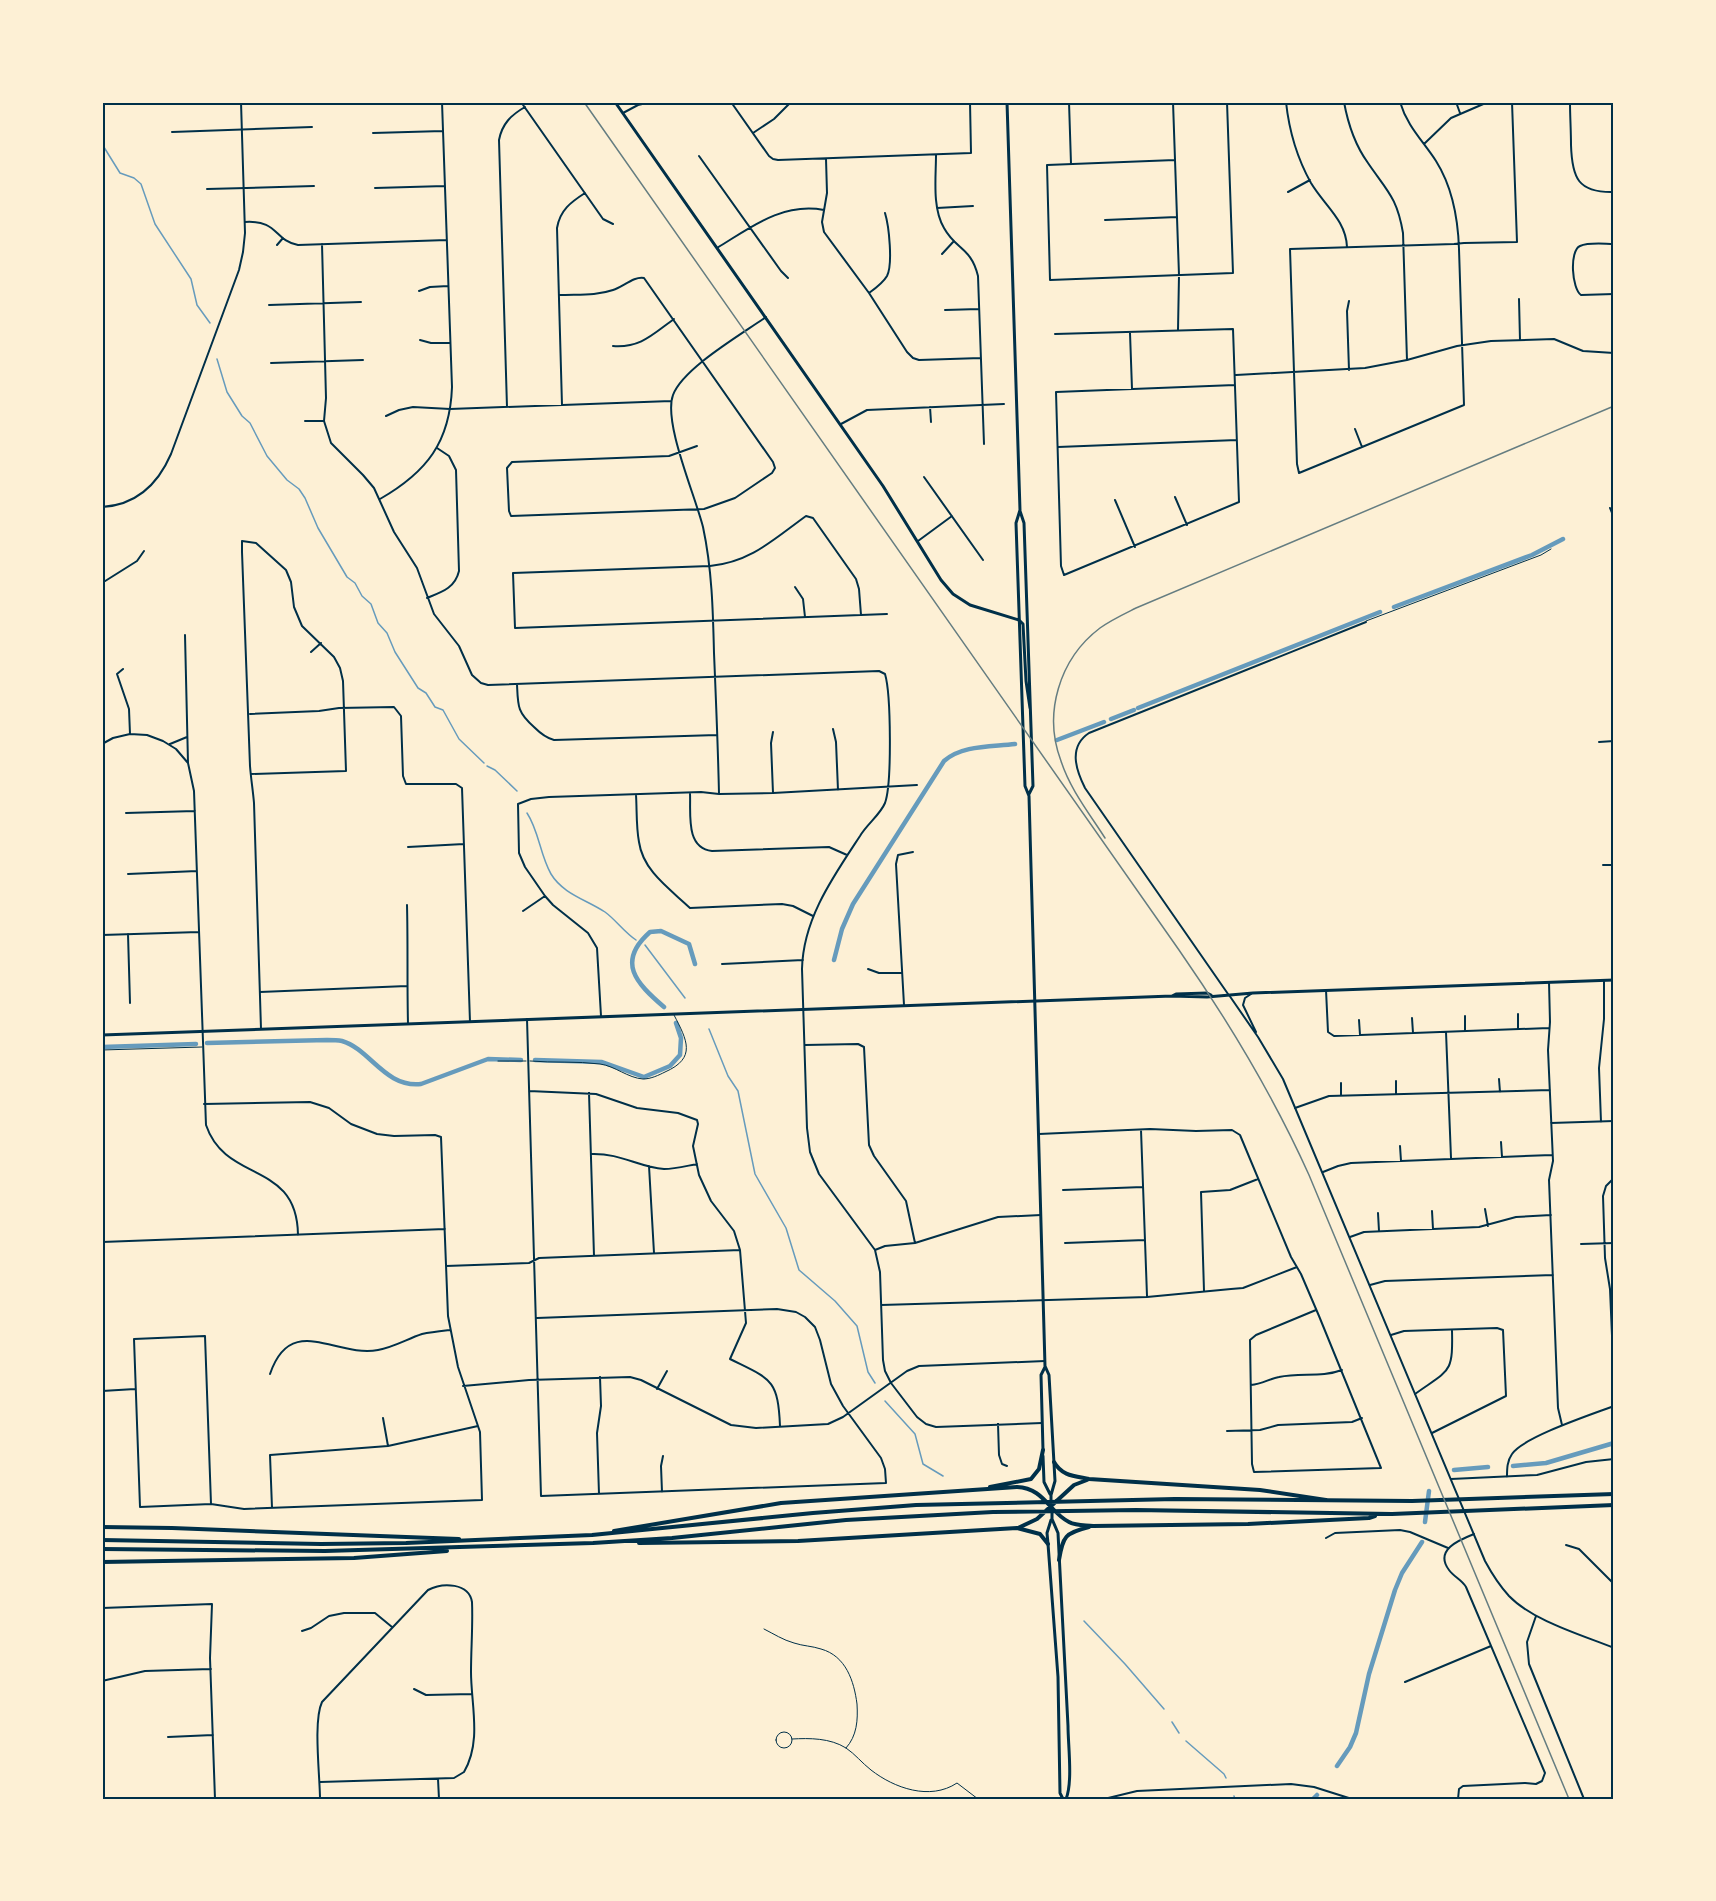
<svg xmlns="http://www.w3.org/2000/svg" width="1716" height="1901" viewBox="0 0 1716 1901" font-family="'Alegreya Sans',sans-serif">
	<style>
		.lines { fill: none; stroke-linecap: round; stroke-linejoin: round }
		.stream { stroke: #669bbc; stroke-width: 1.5 }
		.canal { stroke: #669bbc; stroke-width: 4.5 }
		.service { stroke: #003049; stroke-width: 1 }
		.minor { stroke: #003049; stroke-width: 2 }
		.tertiary { stroke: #003049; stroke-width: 2 }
		.secondary { stroke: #003049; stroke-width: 3 }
		.primary { stroke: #003049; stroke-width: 3 }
		.motorway { stroke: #003049; stroke-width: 4 }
		.tram { stroke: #657d81; stroke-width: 1.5 }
		.rail { stroke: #657d81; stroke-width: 1.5 }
		.neatline { fill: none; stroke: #003049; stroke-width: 2 }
	</style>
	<rect width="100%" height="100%" fill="#fdf0d5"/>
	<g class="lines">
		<path class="stream" d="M102 144 120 173 134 178 141 184 155 224 191 279 197 305 210 323
			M217 359 227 392 242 416 250 423 267 456 287 480 299 489 305 498 318 528 347 577 355 583 362 596 371 604 378 623 387 633 395 652 418 688 426 693 435 707 443 710 459 739 484 763
			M487 766 495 770 517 791
			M527 813C539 831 540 855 551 874 563 894 587 900 605 912 616 920 624 932 636 940
			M645 945 685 998
			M709 1029 728 1076 738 1091 755 1174 786 1228 799 1270 835 1301 857 1326 868 1372 875 1383
			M885 1401 915 1434 923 1464 943 1476
			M1084 1621 1125 1664 1164 1709
			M1172 1722 1179 1733
			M1186 1741 1224 1774 1226 1778
			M1234 1796 1235 1799"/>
		<path class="canal" d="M1394 607 1532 555 1563 539
			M1138 708 1380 612
			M1111 719 1134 710
			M1057 740 1104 722
			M834 960 842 929 853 904 944 761C962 745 991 747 1015 744
			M664 1007C636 983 616 962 650 932L661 931 689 944 695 964
			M207 1043 327 1040C332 1040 337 1040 342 1041 370 1049 385 1088 421 1084L488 1059 521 1060
			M102 1047 196 1044
			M535 1060 602 1062 644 1077 670 1066 680 1055 681 1038 676 1023
			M1513 1466 1546 1463 1614 1443
			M1454 1470 1488 1467
			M1425 1522 1429 1491
			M1337 1766 1350 1747 1356 1733 1369 1674 1395 1590 1402 1573 1422 1542
			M1313 1799 1317 1795"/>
		<path class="service" d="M1366 621 1541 555 1551 549
			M102 1050 202 1047
			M498 1061H526
			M530 1061C553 1063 577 1061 600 1064 615 1066 628 1078 643 1079 651 1079 659 1075 665 1072 697 1058 687 1040 674 1015
			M764 1629C774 1634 783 1640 794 1643 803 1646 812 1646 821 1649 846 1656 854 1681 857 1704 858 1720 857 1736 846 1748
			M776 1740a8 8 0 1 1 16 0a8 8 0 1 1-16 0Z
			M792 1739C810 1738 830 1738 846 1748 855 1754 862 1763 871 1770 894 1788 930 1801 957 1783L978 1799"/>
		<path class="minor" d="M521 102 603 219 613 224
			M731 102 769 156 773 159 778 160 971 153 970 102
			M807 102 818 104 855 102
			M1043 102H1072
			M1069 102 1071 164
			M1173 102 1179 275 1178 330
			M1286 102C1289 130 1297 158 1311 183 1324 205 1346 220 1347 247
			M1344 102C1348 124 1355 145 1368 163 1387 191 1397 197 1403 233L1407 360
			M1400 102C1407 126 1423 141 1436 161 1453 188 1458 218 1459 249L1464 405 1299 473 1297 464 1290 249 1454 244 1464 243 1517 242 1512 102
			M1456 102 1460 113
			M1570 102C1570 116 1571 131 1571 145 1572 178 1578 193 1614 192
			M623 113 638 105 651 102
			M172 132 312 127
			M373 133 443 131
			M753 133 774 119 790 103 796 102
			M1424 144 1451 118 1488 102
			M936 155C936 177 932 208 944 228 956 250 971 247 978 276L984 444
			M699 156 781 271 788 278
			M826 159 827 193 822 222 824 232 869 293 907 352 913 358 919 360 981 358
			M1175 160 1047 165 1050 280 1233 273 1227 102
			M375 188 445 186
			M207 189 314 186
			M1288 192 1310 180
			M937 208 973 206
			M1105 220 1177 217
			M245 222C279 220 273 240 298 245L447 240
			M322 244 326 398 324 421 331 443 363 475 374 488 394 532 417 568 434 614 459 646 472 675 481 683 488 685 879 671 885 674C891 694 892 784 885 803 880 815 867 824 860 836 833 877 803 919 802 969L807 1128 810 1152 819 1174 875 1250 880 1272 883 1360 885 1371 891 1383 917 1417 926 1424 936 1427 1042 1423
			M1614 244C1604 244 1589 242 1580 246 1569 251 1572 289 1581 295L1614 294
			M277 245 283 238
			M717 248C750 228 782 202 824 210
			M942 254 954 241
			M419 291 430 287 448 286
			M869 293C876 288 883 283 887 276 893 264 889 226 885 213
			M559 295C577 294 596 296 613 290 623 287 634 276 644 278L773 462 775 468 772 473 735 498 704 509 511 516 509 511 507 468 512 462 669 456 697 446
			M1519 299 1520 340
			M1349 301 1347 311 1349 370
			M269 305 361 302
			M945 310 979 309
			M1130 333 1132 389
			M1055 334 1233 329 1239 502 1064 575 1061 566 1056 392 1235 385
			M420 340 431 343H450
			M613 346C641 348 653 334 674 319
			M271 363 363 360
			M1236 375 1365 368 1407 360 1457 346 1491 341 1554 339 1583 351 1614 353
			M562 405 557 228C560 210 571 202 585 193
			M507 407 499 140C502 124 511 115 525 107
			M930 407 931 422
			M386 416 399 410 413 407 450 409 671 401
			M305 421H324
			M841 424 867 410 1004 404
			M1355 429 1362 447
			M1058 447 1237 440
			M924 477 983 560
			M1175 497 1187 525
			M380 499C427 472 450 442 452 387L442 102
			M1115 500 1135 547
			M1610 508 1614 518
			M918 541 952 516
			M102 583 137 561 144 551
			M795 587 803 599 805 617
			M427 598C442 592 455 588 459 571L456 470 449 456 437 448
			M861 615 859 589 856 579 813 518 806 516C774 539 751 562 710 566L513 573 515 628 887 614
			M185 635 188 763
			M311 652 321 643
			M123 669 117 674 129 709 130 734
			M517 684C518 706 517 712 534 727 540 733 546 738 554 740L717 735
			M250 714 319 711 339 708 394 707 401 716 403 776 406 784H456L462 788 470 1022
			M833 729 836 742 838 790
			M1599 742 1614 741
			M102 744 113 738 130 734 147 735 163 741 176 749 188 763 194 791 206 1125C226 1184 297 1160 298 1235
			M170 744 187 737
			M251 774 346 771 343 681 340 668 334 657 302 626 294 607 291 582 286 570 256 543 242 541V552L250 766C251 779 253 791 254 803L261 1029
			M690 793C691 813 685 848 712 851L829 847 847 855
			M773 793 771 743 773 732
			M719 794C718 747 716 700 714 653 713 611 712 569 703 527 695 495 663 422 673 395 683 368 742 334 766 317
			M636 795C637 810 636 826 639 842 643 871 670 889 690 908L782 904 793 906 813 916
			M126 813 195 811
			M408 847 464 844
			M1603 865H1614
			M128 874 197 871
			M407 905C408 945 407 984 408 1024
			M523 911 545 896
			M128 934 130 1003
			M102 935 199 932
			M722 964 803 960
			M868 969 879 973H902
			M1549 982 1550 1022 1548 1050 1553 1161 1549 1180 1558 1408 1562 1425
			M1326 990 1328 1032 1334 1036 1549 1028
			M260 992 407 986
			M1228 994 1085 788C1076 770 1068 747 1089 733L1366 622
			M904 1005 896 864 898 855 913 852
			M1518 1014V1029
			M601 1016 597 948 588 933 553 905 545 896 525 867 519 853 518 804 531 799 549 797 701 792 719 794 773 793 917 785
			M1465 1016V1031
			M1412 1018 1413 1033
			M527 1019 541 1496 886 1483 885 1469 881 1458 843 1406 831 1384 820 1340 815 1327 805 1317 796 1312 777 1309 537 1318
			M1359 1020 1360 1035
			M1446 1032 1451 1158
			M805 1045 858 1044 864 1047 869 1145 874 1156 906 1201 915 1243
			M1499 1079 1500 1092
			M1396 1081V1093
			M1341 1083V1095
			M529 1091 596 1094 637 1108 678 1113 697 1120 698 1124 693 1146 699 1175 711 1201 734 1231 740 1250 746 1323 730 1359C770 1379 778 1378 780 1426
			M589 1093 594 1256
			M204 1104 310 1102 329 1108 351 1124 377 1134 394 1136 435 1135 441 1137 448 1316 458 1367 480 1432 482 1500 244 1509 211 1504 140 1507 134 1339 205 1336 211 1504
			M1295 1108 1329 1096 1550 1090
			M1601 1122 1599 1068 1604 1019V981
			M1551 1123 1614 1121
			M1141 1130 1147 1296
			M1039 1134 1150 1129 1196 1131 1232 1130 1240 1135 1291 1257 1301 1274 1319 1316 1381 1468 1254 1472 1252 1464 1250 1340 1256 1335 1316 1310
			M1501 1142 1502 1157
			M1400 1146 1401 1161
			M591 1154C621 1153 638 1167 664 1169 675 1169 686 1166 697 1164
			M649 1166 654 1253
			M1323 1172 1338 1166 1351 1163 1552 1155
			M1614 1178 1606 1186 1603 1196 1605 1258 1610 1289 1614 1382
			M1063 1190 1143 1187
			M1485 1209 1488 1226
			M1432 1211 1433 1229
			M1378 1213 1379 1231
			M1350 1237 1364 1232 1479 1227 1516 1217 1551 1215
			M102 1242 445 1229
			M1065 1243 1145 1240
			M1581 1244 1614 1243
			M875 1250 885 1246 915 1243 998 1217 1041 1215
			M446 1266 529 1263 539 1258 740 1250
			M1370 1285 1385 1281 1553 1275
			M1204 1291 1201 1192 1230 1190 1258 1179
			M881 1305 1147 1297 1231 1289 1243 1288 1297 1267
			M1391 1335 1404 1331 1497 1328 1503 1330 1506 1396 1432 1433
			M270 1374C291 1312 336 1358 378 1350 394 1347 407 1339 422 1334 431 1332 441 1331 450 1330
			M1251 1385C1262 1384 1269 1379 1279 1377 1300 1372 1321 1378 1342 1370
			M463 1386 529 1380 630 1377 641 1380 731 1425 756 1428 828 1424 843 1417 907 1371 919 1366 1045 1361
			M657 1389 667 1371
			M102 1391 135 1389
			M1415 1394C1450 1369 1453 1374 1452 1330
			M383 1418 388 1446
			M998 1424 999 1455 1002 1464 1007 1466
			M1227 1431 1260 1430 1278 1425 1352 1422 1362 1418
			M1507 1477C1507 1469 1507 1461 1512 1454 1523 1437 1593 1414 1614 1406
			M1451 1479 1537 1475 1586 1462 1614 1459
			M662 1492 661 1466 663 1456
			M599 1494 597 1433 601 1406 600 1377
			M272 1508 270 1455 388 1446 478 1426
			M1326 1538 1335 1533 1400 1530 1410 1532 1448 1548
			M1566 1545 1579 1549 1614 1584
			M102 1608 212 1604 210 1658 215 1799
			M302 1631 311 1628 329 1616 344 1613H375L392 1627
			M102 1681 145 1671 211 1669
			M1405 1682 1491 1646
			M414 1689 426 1695 472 1694
			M168 1737 213 1735
			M438 1779 439 1799
			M320 1782 454 1778 464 1772C482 1741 471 1705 471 1672 471 1648 473 1626 472 1602 469 1583 443 1582 428 1590L322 1702C313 1721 320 1776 320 1799
			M1458 1799 1459 1789 1463 1786 1525 1783 1536 1784 1542 1781 1545 1773 1466 1587C1462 1580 1454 1577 1449 1570 1434 1550 1459 1540 1474 1534"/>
		<path class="tertiary" d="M102 507C137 505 158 484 171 454L239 270 243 252 245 233 241 102
			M1251 994 1245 998 1243 1005 1256 1032
			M1229 995 1258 1037 1283 1079 1485 1561C1492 1574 1499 1585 1509 1596 1533 1621 1582 1635 1614 1648
			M1536 1616 1527 1642 1529 1664 1584 1799
			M1104 1799 1137 1791 1291 1784 1314 1787 1352 1799"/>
		<path class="secondary" d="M615 102 883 486 941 580 953 594 970 605 1019 620
			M1172 996 1176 994 1207 993 1211 995
			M102 1035 1172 996 1207 997 1253 993 1614 980"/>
		<path class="primary" d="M1007 102 1020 510 1016 523 1025 786 1029 796 1045 1366 1049 1375 1055 1481 1051 1495V1502
			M1020 511 1024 523 1033 786 1029 794
			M1020 621 1023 624 1026 681 1030 708
			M1043 1450 1041 1375 1045 1367
			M1043 1456 1044 1482 1050 1494
			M1052 1512V1519L1058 1533C1061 1597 1065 1661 1068 1726 1068 1745 1073 1782 1066 1799
			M1051 1520 1047 1533 1048 1544 1058 1677 1060 1793 1063 1799"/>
		<path class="motorway" d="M1054 1462C1062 1476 1074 1476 1089 1479L1260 1490 1326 1500
			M990 1487 1031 1479 1039 1469 1043 1450
			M102 1527 172 1528 459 1539
			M1018 1528 1037 1519 1074 1485 1087 1480
			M614 1531 781 1503 1017 1487C1044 1488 1049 1512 1069 1522 1076 1526 1085 1525 1093 1526L1248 1524 1369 1518 1375 1516
			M102 1540 321 1544 406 1543 592 1535 813 1513 916 1505 1175 1499 1412 1501 1614 1494
			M639 1543 798 1541 1017 1528 1040 1534 1048 1544
			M102 1549 325 1551 593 1543 672 1538 846 1520 993 1512 1136 1510 1392 1514 1614 1505
			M1059 1560C1063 1536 1065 1533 1089 1527
			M102 1562 354 1558 447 1551"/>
		<path class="tram" d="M584 102 1179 950C1229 1022 1273 1095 1309 1175L1569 1799"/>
		<path class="rail" d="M1105 838C1089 813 1070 789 1061 761 1043 714 1059 659 1100 628 1111 620 1124 614 1136 608L1614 406"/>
	</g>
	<rect width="1716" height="1901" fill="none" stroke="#fdf0d5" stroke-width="207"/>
	<rect x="104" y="104" width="1508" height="1694" class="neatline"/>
</svg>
